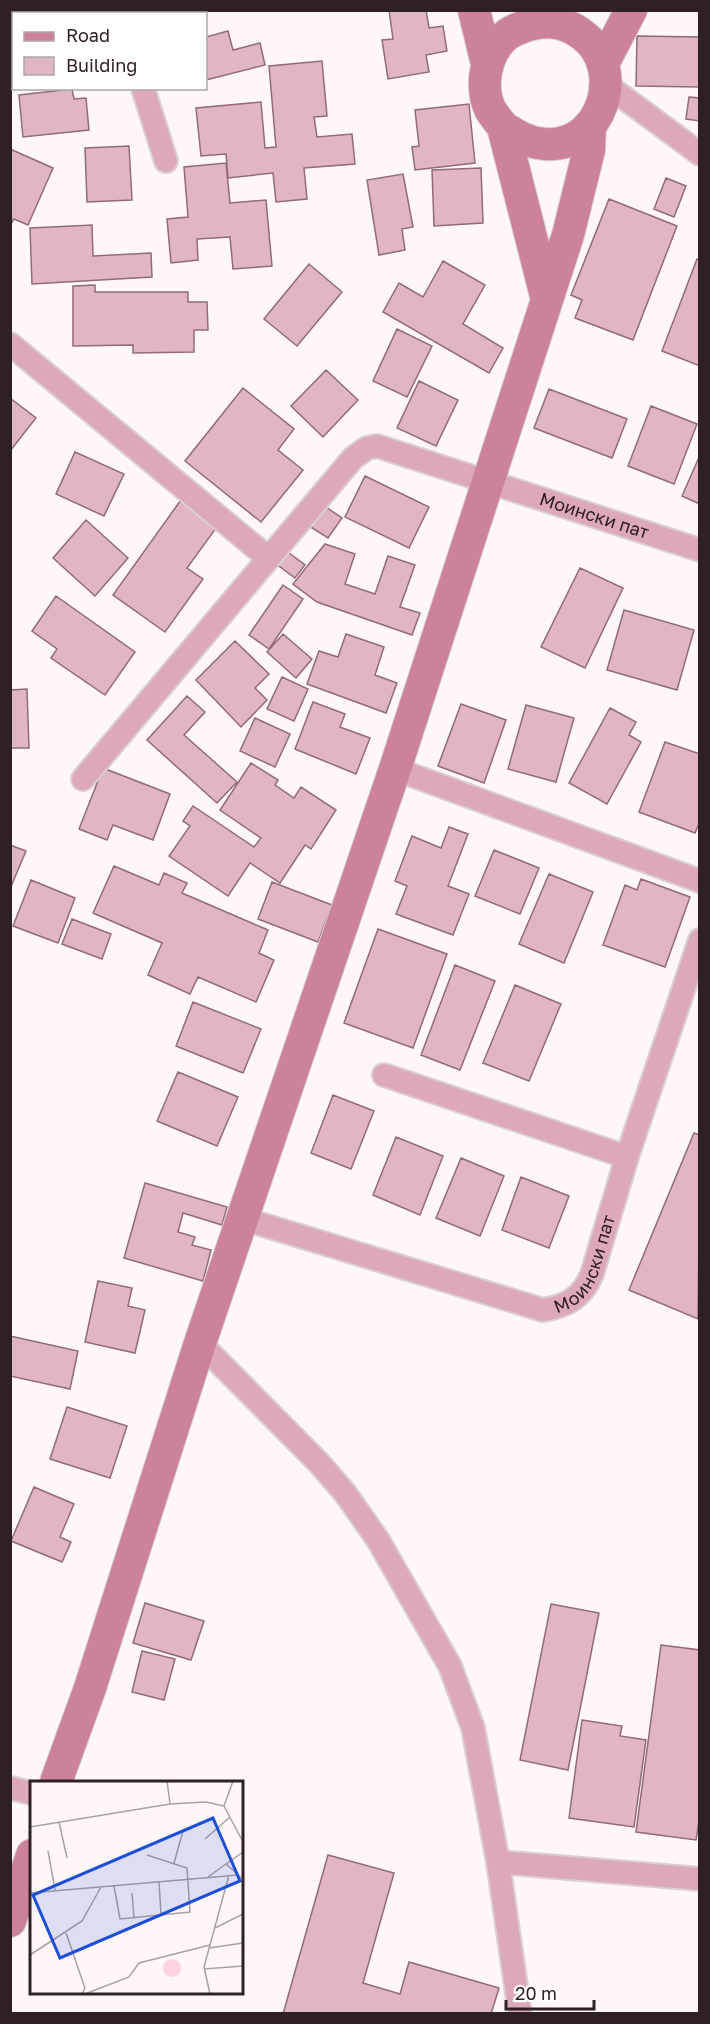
<svg xmlns="http://www.w3.org/2000/svg" width="710" height="2024" viewBox="0 0 710 2024" font-family="'Golos Text',sans-serif">
	<style>
		.building { fill: #dfb6c1; stroke: #916b76; stroke-width: 1.5 }
		.lines { fill: none; stroke-linecap: round; stroke-linejoin: round }
		.street-casing { stroke: #dacfd2; stroke-width: 26 }
		.secondary-casing { stroke: #dacfd2; stroke-width: 34 }
		.street { stroke: #dda9b8; stroke-width: 22 }
		.secondary { stroke: #cc8298; stroke-width: 32 }
		.labels { text-anchor: middle; stroke-width: 4.5; stroke-linejoin: round; paint-order: stroke }
		.street-label { font-size: 18px; fill: #2f2024; stroke: #fff }
		.inset-road { fill: none; stroke: #aca0a3; stroke-width: 1.5 }
		.view { fill: #1d4ed8; fill-opacity: 0.15; stroke: #1d4ed8; stroke-width: 3 }
		.inset-edge { fill: none; stroke: #2f2024; stroke-width: 3 }
	</style>
	<rect width="100%" height="100%" fill="#fff6f8"/>
	<path class="building" d="M389 10H426L429 28 443 26 447 51 426 55 429 72 388 79 382 40 393 39Z
		M228 31 233 50 260 43 265 65 206 80V37Z
		M637 36 700 37 699 87 636 86Z
		M10 38 14 58V80H10Z
		M322 61 327 116 314 117 317 137 352 134 355 164 304 168 307 199 276 202 273 173 228 178 226 154 201 156 196 108 261 102 265 148 276 147 269 66Z
		M72 89 74 99 86 98 89 130 23 137 19 95Z
		M689 97 700 98V121L686 119Z
		M469 104 475 163 415 170 412 147 419 146 415 110Z
		M129 146 132 200 87 202 85 148Z
		M10 149 53 168 28 225 14 219 10 226Z
		M226 163 230 203 266 200 272 266 233 269 230 237 197 239 198 260 171 263 167 219 188 217 184 167Z
		M481 168 483 223 434 226 432 170Z
		M403 174 413 227 402 229 405 250 379 255 367 180Z
		M666 178 686 186 674 217 654 209Z
		M609 199 677 226 633 340 575 318 582 300 571 295Z
		M92 225 93 256 151 253 152 277 32 284 30 228Z
		M697 259 700 260V366L662 351Z
		M443 261 485 285 463 324 503 348 489 373 383 312 399 283 423 297Z
		M309 264 342 292 297 346 264 319Z
		M95 285V292H188V302H207L208 330H194V352L133 353V345L73 346V286Z
		M397 329 432 346 407 397 373 381Z
		M326 370 358 400 323 437 291 406Z
		M419 381 458 400 436 446 397 428Z
		M243 388 294 429 278 450 303 470 261 522 185 461Z
		M549 389 627 419 612 458 534 428Z
		M10 398 36 418 10 451Z
		M651 406 697 424 674 484 628 466Z
		M75 452 124 474 104 516 56 494Z
		M700 455V504L682 496Z
		M365 476 429 507 409 548 345 517Z
		M183 497 219 524 187 568 203 579 165 632 113 595Z
		M320 503 342 518 328 538 306 524Z
		M86 520 128 558 95 596 53 558Z
		M325 544 355 554 345 584 375 594 388 556 415 565 400 607 420 613 412 635 317 602 293 584Z
		M285 550 305 565 295 578 275 563Z
		M580 568 623 588 585 668 541 647Z
		M283 585 303 599 269 649 249 635Z
		M56 596 135 652 105 695 51 658 57 649 32 631Z
		M624 610 694 630 677 690 607 670Z
		M283 634 312 659 296 678 267 652Z
		M346 634 384 647 375 675 397 683 386 713 307 684 319 651 338 657Z
		M235 641 269 674 255 688 267 700 241 727 196 680Z
		M282 677 308 689 294 721 267 709Z
		M27 689 29 748H10V690Z
		M187 696 205 712 184 735 237 782 217 803 147 740Z
		M313 702 345 714 340 727 370 738 356 774 295 749Z
		M461 704 506 720 484 783 438 766Z
		M526 705 574 718 556 782 508 769Z
		M610 708 636 722 629 735 641 742 607 804 569 783Z
		M255 718 290 734 275 767 240 751Z
		M665 742 700 754V821L695 833 639 812Z
		M251 763 278 780 275 785 294 798 301 787 336 810 311 849 305 845 280 883 250 863 228 896 169 856 190 826 183 821 193 806 254 847 261 838 220 810Z
		M103 768 170 794 153 840 113 825 107 840 79 829Z
		M449 827 468 834 448 886 469 894 453 935 396 914 407 886 395 881 412 836 441 848Z
		M10 845 26 851 10 889Z
		M494 850 539 868 520 914 475 896Z
		M114 866 159 885 164 873 187 883 182 893 268 930 259 953 274 960 256 1002 198 977 190 994 148 975 162 943 93 913Z
		M549 874 593 892 564 963 519 944Z
		M641 879 690 897 665 967 603 945 625 885 637 890Z
		M31 880 75 898 58 943 13 926Z
		M272 882 332 905 318 942 258 919Z
		M72 919 111 934 102 959 62 944Z
		M378 929 447 954 413 1048 344 1023Z
		M455 965 495 981 460 1070 421 1055Z
		M515 985 561 1004 529 1081 483 1063Z
		M193 1002 261 1029 243 1073 176 1046Z
		M178 1072 238 1097 217 1146 157 1121Z
		M333 1095 374 1111 351 1169 311 1153Z
		M694 1133 700 1135 698 1319 629 1290Z
		M396 1137 443 1156 420 1215 373 1195Z
		M461 1158 504 1176 480 1236 436 1218Z
		M521 1177 569 1196 549 1248 502 1230Z
		M145 1183 227 1207 222 1225 183 1213 178 1232 195 1237 192 1245 211 1250 203 1281 124 1258Z
		M98 1281 132 1288 128 1306 145 1310 135 1353 85 1342Z
		M10 1336 78 1351 70 1389 10 1376Z
		M67 1407 127 1426 110 1478 50 1459Z
		M34 1487 74 1504 60 1537 71 1542 62 1562 11 1541Z
		M145 1603 204 1621 191 1660 133 1643Z
		M551 1604 599 1613 568 1770 520 1760Z
		M661 1645 700 1650V1814L696 1840 636 1832Z
		M142 1651 175 1659 164 1700 132 1692Z
		M582 1720 622 1726 620 1736 646 1740 634 1827 569 1818Z
		M328 1855 394 1873 363 1983 400 1994 409 1962 499 1988 491 2014H283Z"/>
	<g class="lines">
		<g class="street-casing">
			<g id="street">
				<path d="M117 10 118 14"/>
				<path d="M607 85 700 154"/>
				<path d="M143 88 166 161"/>
				<path d="M10 344 267 557"/>
				<path d="M395 769 700 881"/>
				<path id="s1" d="M83 779 353 458 367 448 377 446 700 550"/>
				<path d="M384 1075 627 1157"/>
				<path id="s2" d="M244 1219 543 1310C567 1306 582 1298 592 1274L627 1157 700 940"/>
				<path d="M200 1343 318 1462 345 1493 378 1540 450 1666 473 1728 498 1862 520 2014"/>
				<path d="M10 1788 32 1793"/>
				<path d="M498 1862 700 1879"/>
			</g>
		</g>
		<g class="secondary-casing">
			<path id="secondary" d="M474 10 487 64
				M604 62 631 10
				M503 127C517 136 529 143 545 144 603 148 626 69 584 36 564 20 543 19 520 28 489 38 477 81 490 109 493 115 499 121 503 127L546 296
				M56 1782 90 1688 200 1343 395 769 568 235 589 150 590 125
				M10 1921 32 1855"/>
		</g>
		<use href="#street" class="street"/>
		<use href="#secondary" class="secondary"/>
	</g>
	<g class="labels">
		<g class="street-label">
			<text dy="6" stroke="none"><textPath href="#s1" startOffset="675">Моински пат</textPath></text>
			<text dy="6" stroke="none"><textPath href="#s2" startOffset="381">Моински пат</textPath></text>
		</g>
	</g>
	<g transform="translate(30 1781)">
		<rect width="213" height="213" fill="#fff6f8"/>
		<path d="M133 187a9 9 0 1 1 18 0a9 9 0 1 1-18 0Z" fill="#fed2de"/>
		<path class="inset-road" d="M137 0 140 23M203 0 194 25 213 61M29 41 37 77M0 46 140 23 176 21 194 25M175 58 200 36M18 70 25 109M144 82 153 50M196 83 213 71M178 96 196 83 213 98M129 101 131 134M84 105 90 138 160 131 157 87 117 74M0 112 208 94M102 112 104 137M185 147 213 133M36 152 55 207 52 213M179 167 213 162M0 174 52 140 71 106M174 188 213 185M55 213 99 196 109 182 180 164M180 213 174 186 199 94"/>
		<path class="view" d="M183 37 210 100 30 177 3 114Z"/>
		<rect width="213" height="213" class="inset-edge"/>
	</g>
	<rect width="710" height="2024" fill="none" stroke="#2f2024" stroke-width="24"/>
	<rect x="12" y="12" width="195" height="78" fill="#ffffff" stroke="#aca6a7" stroke-width="1.5"/>
	<rect x="24" y="32" width="30" height="9" fill="#cc8298" stroke="#aca6a7" stroke-width="1.5"/>
	<text x="66" y="42" font-size="18" fill="#2f2024">Road</text>
	<rect x="24" y="57" width="30" height="18" fill="#dfb6c1" stroke="#aca6a7" stroke-width="1.5"/>
	<text x="66" y="72" font-size="18" fill="#2f2024">Building</text>
	<path d="M506 2000v9h88v-9" fill="none" stroke="#2f2024" stroke-width="3"/>
	<text x="515" y="2000" font-size="18" fill="#2f2024" stroke="#ffffff" stroke-width="4.5" paint-order="stroke">20 m</text>
</svg>
